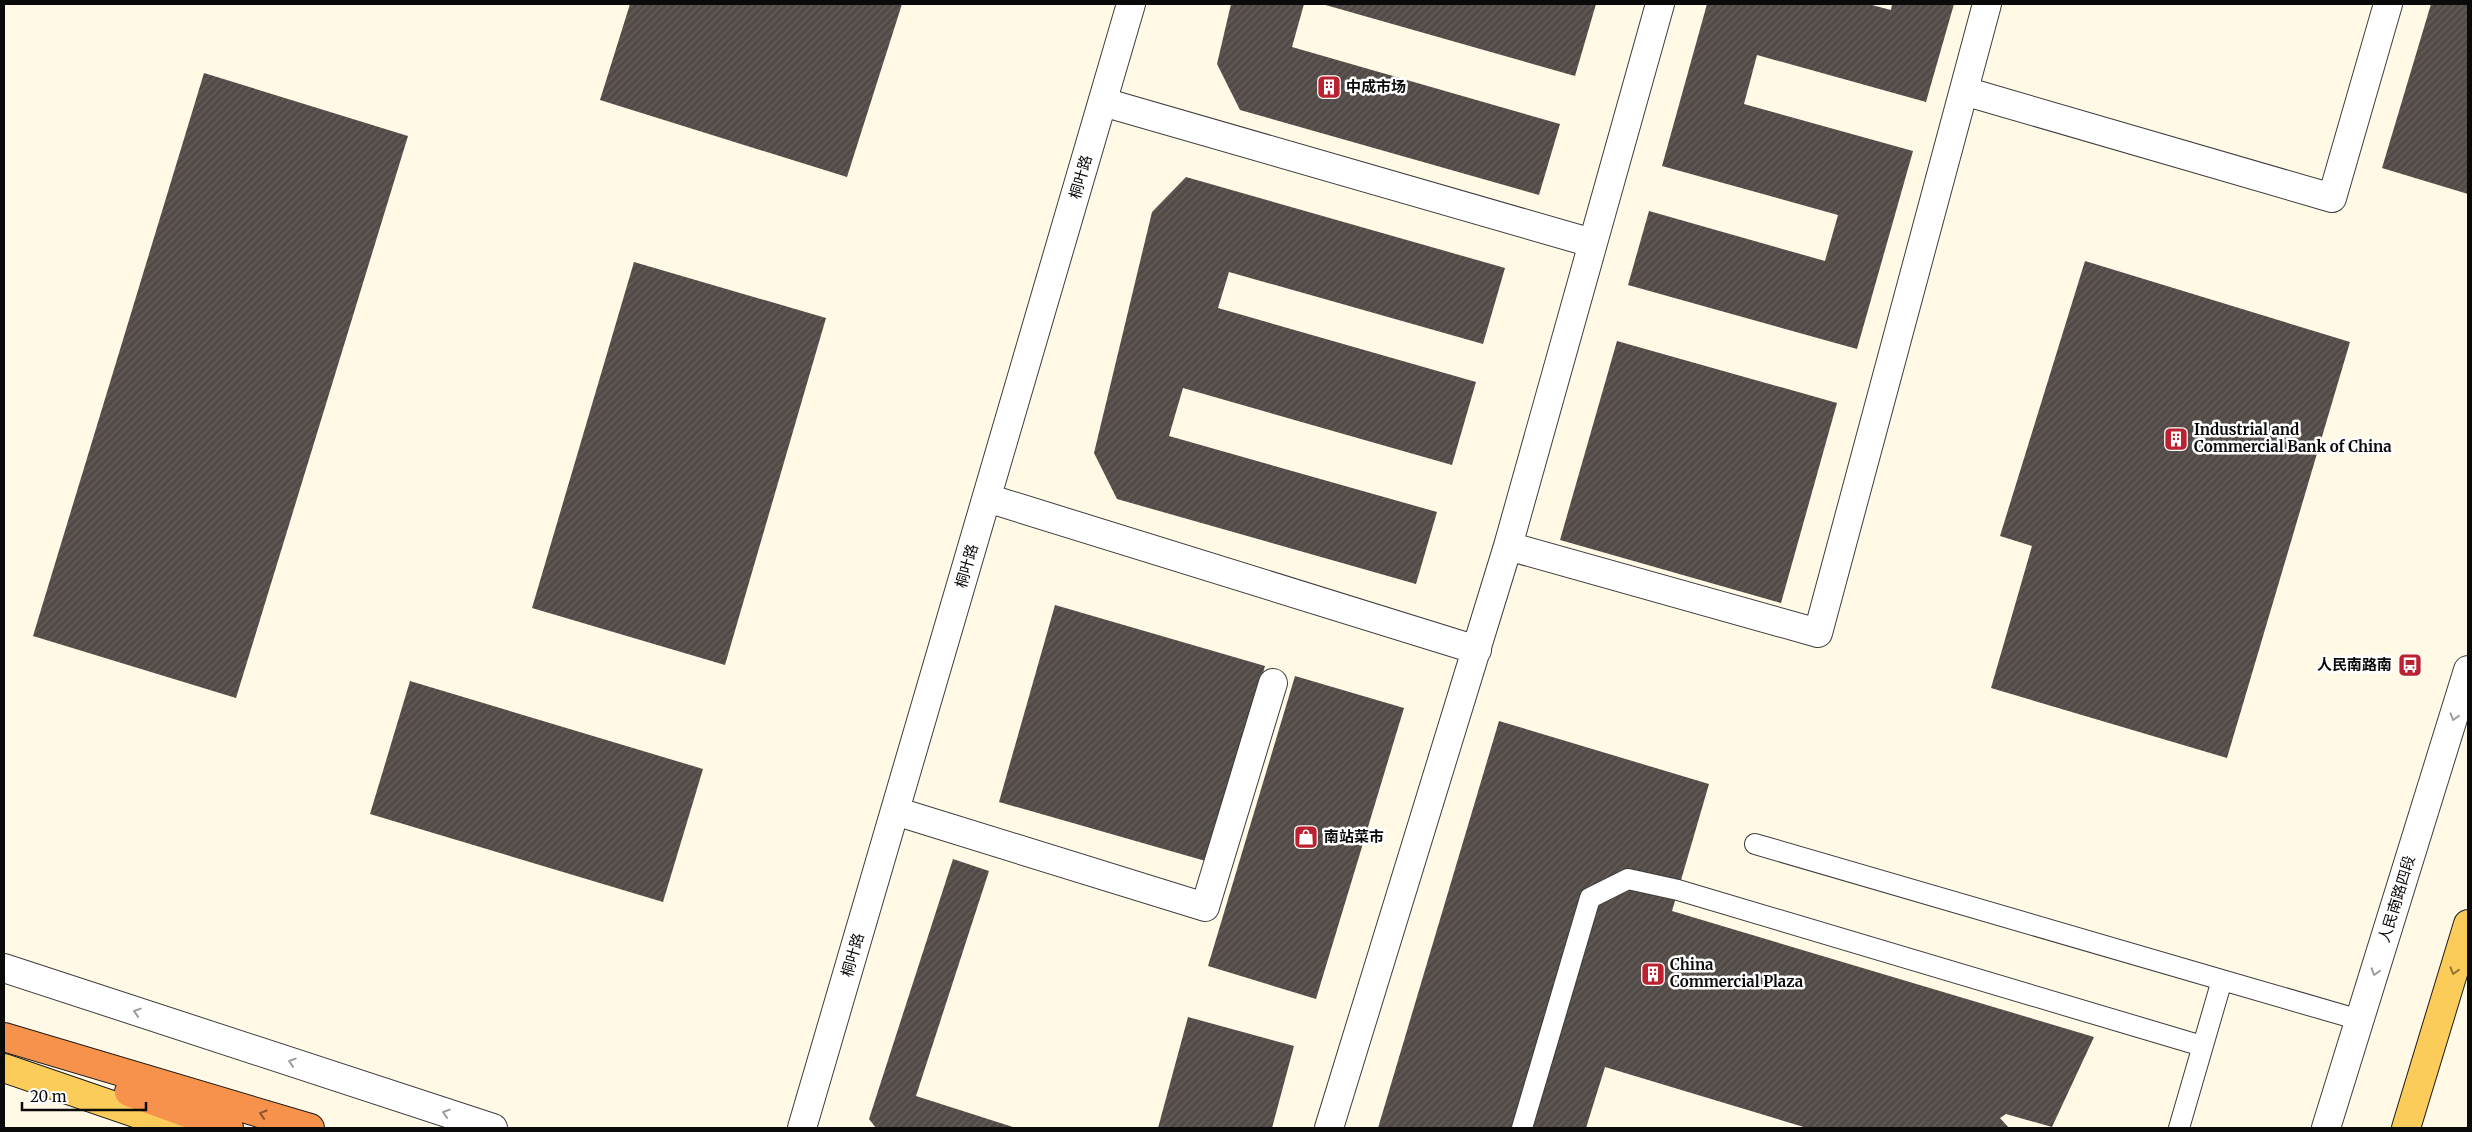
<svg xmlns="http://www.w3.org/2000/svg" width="2472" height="1132" viewBox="0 0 2472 1132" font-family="Merriweather,'Noto Sans SC',serif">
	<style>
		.building { fill: url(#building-hatch) }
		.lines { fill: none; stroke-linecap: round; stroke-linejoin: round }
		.service-casing { stroke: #3d3d3d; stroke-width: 22 }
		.minor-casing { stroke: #3d3d3d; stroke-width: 30 }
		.tertiary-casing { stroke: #3d3d3d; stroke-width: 30 }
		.primary-casing { stroke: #1b1b1b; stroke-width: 30 }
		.motorway-casing { stroke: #1b1b1b; stroke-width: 30 }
		.service { stroke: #fff; stroke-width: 20 }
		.minor { stroke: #fff; stroke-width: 28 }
		.tertiary { stroke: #fff; stroke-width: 28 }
		.primary { stroke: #fbcc5a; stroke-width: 28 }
		.motorway { stroke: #f7924c; stroke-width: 28 }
		.oneway { stroke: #9d9d9d }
		.oneway2 { stroke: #8f7536 }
		.oneway3 { stroke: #8c552e }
		.labels { text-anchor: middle; stroke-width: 5; stroke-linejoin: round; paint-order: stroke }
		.poi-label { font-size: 15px; font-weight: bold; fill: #0a0a0a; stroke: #fff; text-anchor: start }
		.street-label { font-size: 15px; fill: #0a0a0a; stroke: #fff }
	</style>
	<defs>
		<pattern id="building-hatch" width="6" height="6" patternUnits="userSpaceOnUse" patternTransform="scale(1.25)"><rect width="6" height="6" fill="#524a46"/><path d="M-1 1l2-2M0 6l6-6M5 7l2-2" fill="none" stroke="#66605c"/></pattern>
	</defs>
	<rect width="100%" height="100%" fill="#fff9e6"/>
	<path class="building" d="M630 4H902L847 177 600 100Z
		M1231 4H1304L1292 47 1560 124 1539 195 1240 110 1217 64Z
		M1322 4H1596L1575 76Z
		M1707 4H1868L1891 10 1892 4H1954L1926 102 1757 55 1744 104 1913 151 1857 349 1628 285 1649 211 1825 261 1838 215 1662 166Z
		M2431 4H2468V194L2382 168Z
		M204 73 408 136 236 698 33 636Z
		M1186 177 1505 268 1483 344 1229 272 1218 308 1476 382 1452 465 1183 388 1169 436 1437 512 1416 584 1117 499 1094 453 1152 212Z
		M2085 261 2350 342 2227 758 1991 688 2032 546 2000 536Z
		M634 262 826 318 725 665 532 608Z
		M1617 341 1837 403 1781 603 1560 540Z
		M1055 605 1265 666 1209 862 999 802Z
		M1295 676 1404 708 1316 999 1208 966Z
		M410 681 703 769 663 902 370 814Z
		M1499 721 1709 784 1672 911 2094 1037 2052 1127 2006 1114 2000 1118 2009 1128H1807L1605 1067 1586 1128H1378Z
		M953 859 989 871 916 1096 1016 1128H876L869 1119Z
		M1188 1017 1294 1046 1272 1128H1158Z"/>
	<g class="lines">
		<g class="service-casing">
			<path id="service" d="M1755 844 2222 980
				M1522 1128 1590 898 1628 879 1678 890 2202 1046
				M2179 1128 2222 980 2360 1020"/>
		</g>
		<g class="minor-casing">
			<path id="minor" d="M1964 91 2332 198 2388 4
				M1103 102 1592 243
				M987 498 1477 650
				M1508 546 1818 633 1987 4
				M895 811 1205 907 1273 683
				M802 1128 1131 4
				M1329 1128 1508 546 1660 4"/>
		</g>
		<g class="tertiary-casing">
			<path id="tertiary" d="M4 968 493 1128
				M2326 1128 2468 670"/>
		</g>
		<g class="primary-casing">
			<path id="primary" d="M4 1068 179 1128
				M2406 1128 2468 924"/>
		</g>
		<g class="motorway-casing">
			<path id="motorway" d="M4 1037 310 1128
				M129 1092 229 1128"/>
		</g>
		<use href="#service" class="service"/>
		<use href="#minor" class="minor"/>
		<use href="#tertiary" class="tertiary"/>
		<use href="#primary" class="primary"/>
		<use href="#motorway" class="motorway"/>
	</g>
	<defs><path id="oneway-chevron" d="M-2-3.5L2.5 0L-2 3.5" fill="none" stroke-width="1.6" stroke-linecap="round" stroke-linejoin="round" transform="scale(1.25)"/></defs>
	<g class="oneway">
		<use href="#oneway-chevron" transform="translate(2454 717) rotate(107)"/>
		<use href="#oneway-chevron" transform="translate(2375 972) rotate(107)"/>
		<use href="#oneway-chevron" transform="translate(137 1012) rotate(-162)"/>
		<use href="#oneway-chevron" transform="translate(292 1062) rotate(-162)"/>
		<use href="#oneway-chevron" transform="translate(446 1113) rotate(-162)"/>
	</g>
	<use class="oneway2" href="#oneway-chevron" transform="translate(2454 971) rotate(107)"/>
	<use class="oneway3" href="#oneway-chevron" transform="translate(263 1114) rotate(-163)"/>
	<defs>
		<g id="building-square" transform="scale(1.25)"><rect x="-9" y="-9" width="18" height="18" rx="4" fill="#bb2130" stroke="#fff"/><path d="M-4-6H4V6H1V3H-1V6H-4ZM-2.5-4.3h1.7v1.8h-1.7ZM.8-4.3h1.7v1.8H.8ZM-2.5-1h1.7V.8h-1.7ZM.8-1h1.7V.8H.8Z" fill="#fff"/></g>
		<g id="bus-square" transform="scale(1.25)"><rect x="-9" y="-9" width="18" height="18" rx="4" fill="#bb2130" stroke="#fff"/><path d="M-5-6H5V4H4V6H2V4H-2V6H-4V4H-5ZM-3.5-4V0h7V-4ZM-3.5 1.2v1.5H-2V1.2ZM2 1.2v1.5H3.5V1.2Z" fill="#fff"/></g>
		<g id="shop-square" transform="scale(1.25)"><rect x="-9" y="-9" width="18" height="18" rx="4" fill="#bb2130" stroke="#fff"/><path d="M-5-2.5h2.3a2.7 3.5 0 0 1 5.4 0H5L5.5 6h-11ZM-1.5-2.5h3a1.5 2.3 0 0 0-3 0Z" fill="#fff"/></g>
	</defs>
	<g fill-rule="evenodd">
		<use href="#building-square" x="1329" y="87"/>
		<use href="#building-square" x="2176" y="439"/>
		<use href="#bus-square" x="2410" y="665"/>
		<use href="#shop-square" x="1306" y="837"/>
		<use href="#building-square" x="1653" y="974"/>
	</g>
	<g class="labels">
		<g class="poi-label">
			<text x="1346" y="92">中成市场</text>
			<text x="2194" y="435">Industrial and<tspan x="2194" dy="17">Commercial Bank of China</tspan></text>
			<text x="2392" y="670" text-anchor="end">人民南路南</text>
			<text x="1324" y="842">南站菜市</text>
			<text x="1670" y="970">China<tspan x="1670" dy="17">Commercial Plaza</tspan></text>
		</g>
		<g class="street-label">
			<text transform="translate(1081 177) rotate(-74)" y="5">桐叶路</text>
			<text transform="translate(967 566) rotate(-74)" y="5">桐叶路</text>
			<text transform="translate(2397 899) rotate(-73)" y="5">人民南路四段</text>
			<text transform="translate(853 955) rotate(-74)" y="5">桐叶路</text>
		</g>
	</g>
	<rect width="2472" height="1132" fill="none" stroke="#0a0a0a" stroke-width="10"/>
	<path d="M22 1102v8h124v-8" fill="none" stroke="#0a0a0a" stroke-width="2.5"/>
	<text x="30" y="1102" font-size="15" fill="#0a0a0a" stroke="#ffffff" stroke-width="4" paint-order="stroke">20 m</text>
</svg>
